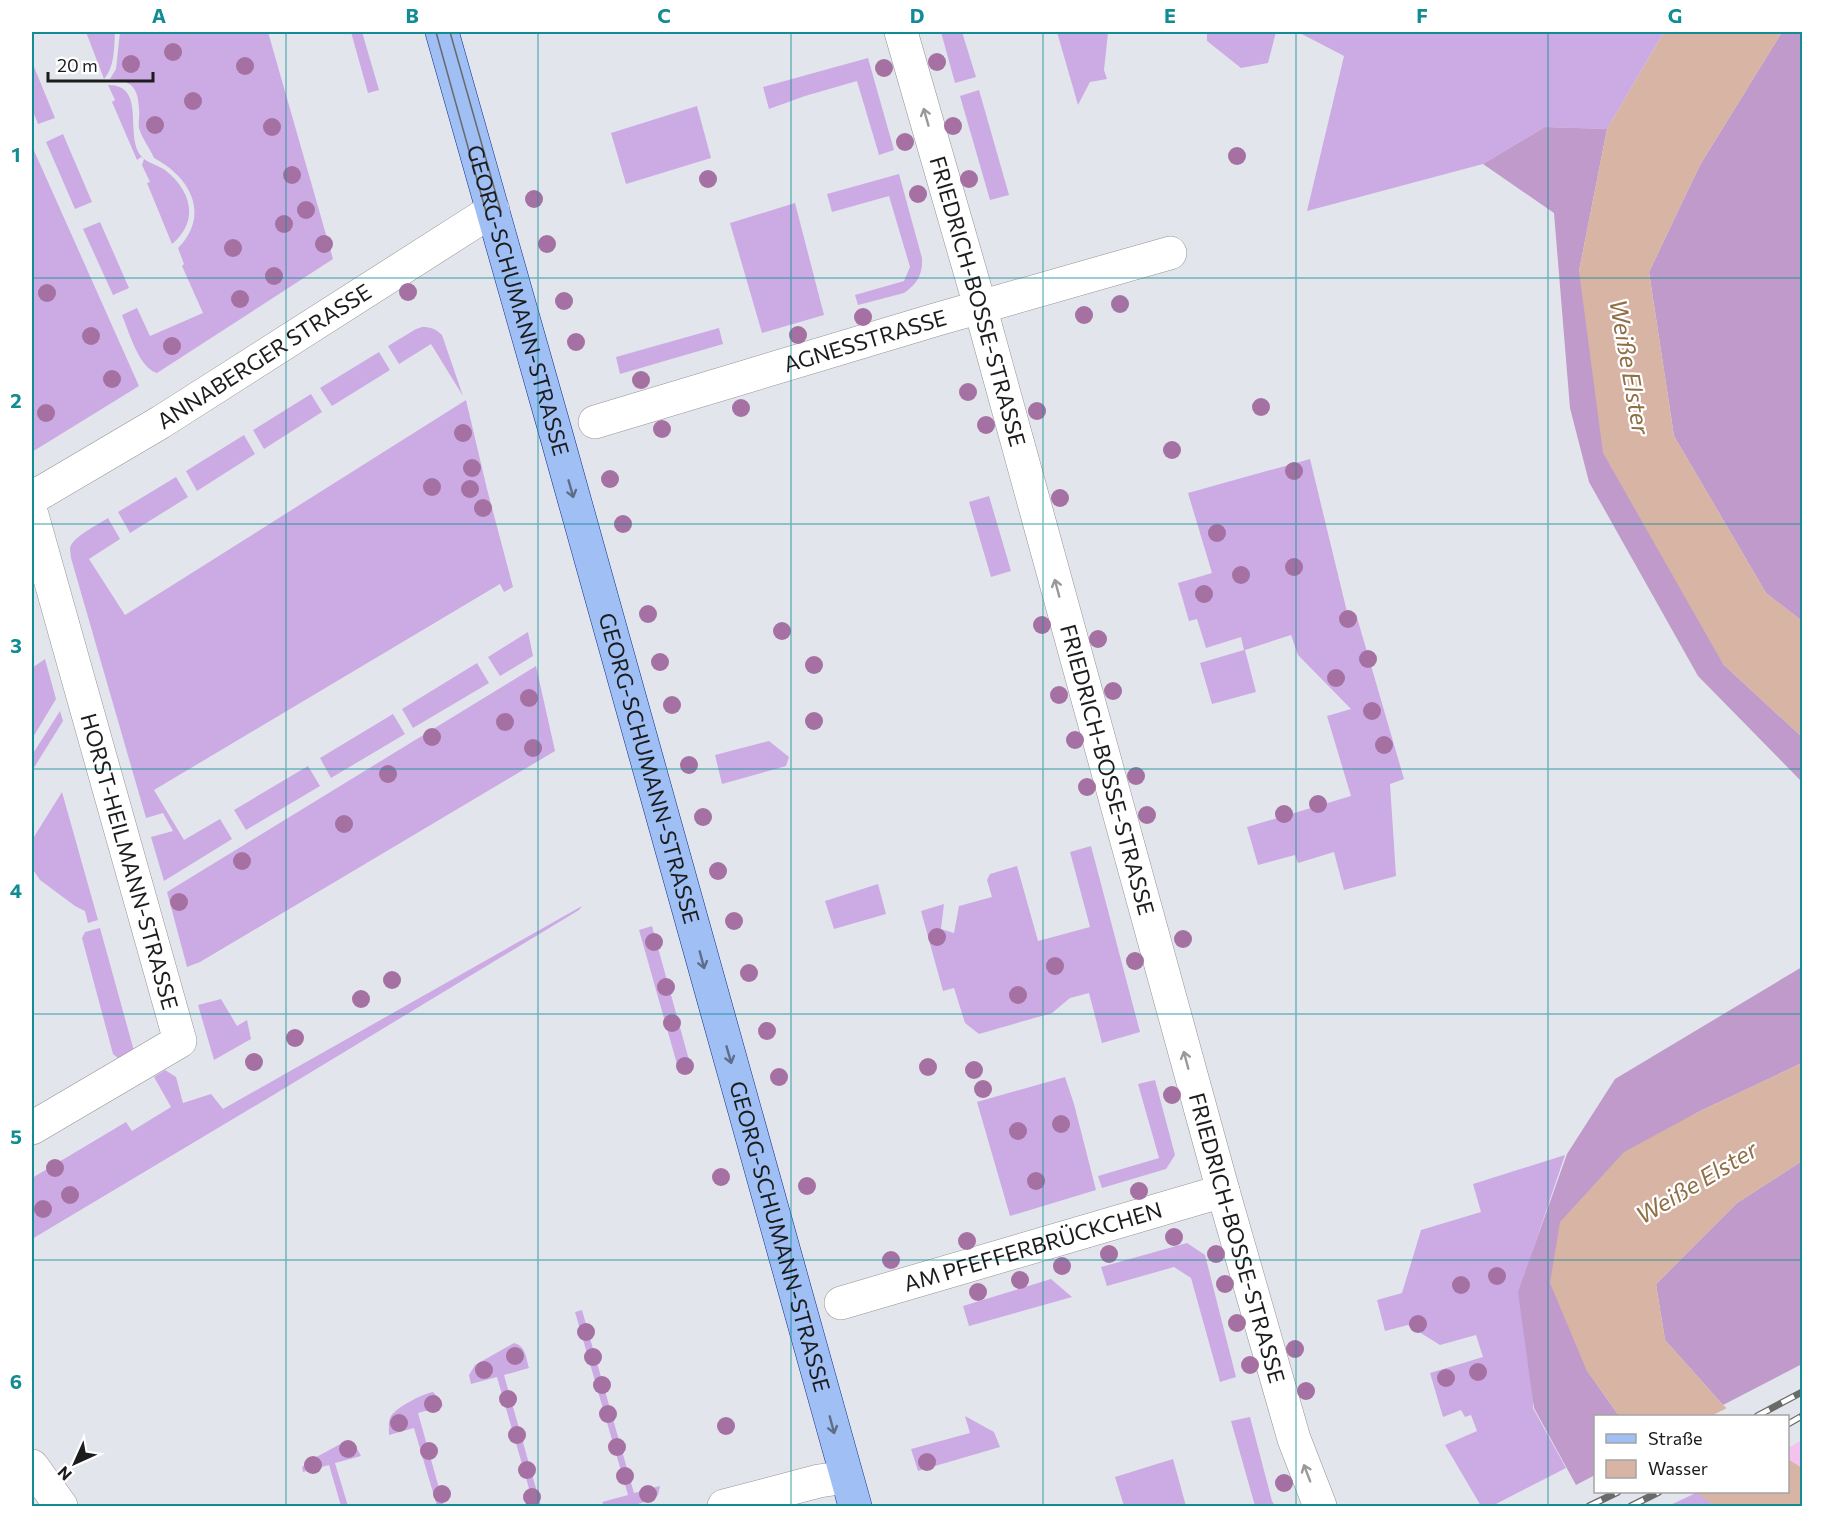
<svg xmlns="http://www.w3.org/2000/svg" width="1834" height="1538" viewBox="0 0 1834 1538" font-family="Commissioner,sans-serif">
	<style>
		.grass { fill: #ccabe4 }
		.forest { fill: #bf9aca }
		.park { fill: #f5c1ee }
		.water { fill: #d8b4a5 }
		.pier { fill: #e3e5ed }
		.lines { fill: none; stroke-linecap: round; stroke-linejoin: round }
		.minor-casing { stroke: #939393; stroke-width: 34 }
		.major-casing { stroke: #0a2c8b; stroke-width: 34 }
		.minor { stroke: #fff; stroke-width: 33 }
		.major { stroke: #9fbff5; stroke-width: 33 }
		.tram { stroke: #6a6a6a; stroke-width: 1.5 }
		.rail-casing { stroke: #6a6a6a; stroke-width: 7 }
		.rail { stroke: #fff; stroke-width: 4.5; stroke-dasharray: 14; stroke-linecap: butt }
		.tree { fill: #a571a2 }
		.oneway { stroke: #999 }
		.oneway2 { stroke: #5e6e88 }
		.grid { fill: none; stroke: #118b94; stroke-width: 1.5; stroke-opacity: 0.55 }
		.labels { text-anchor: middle; stroke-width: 4.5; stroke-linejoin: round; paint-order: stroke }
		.street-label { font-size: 22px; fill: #1c1c1c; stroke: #fff }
		.water-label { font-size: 24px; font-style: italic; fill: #8f6f46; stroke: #fff }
		.neatline { fill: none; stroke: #118b94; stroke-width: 2 }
		.grid-label { font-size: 20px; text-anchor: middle; font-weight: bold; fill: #118b94 }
	</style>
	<rect width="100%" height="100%" fill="#e3e5ed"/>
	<path class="grass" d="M86 32H115C114 48 115 66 104 79Z
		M120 32H268L333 259 157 373C139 368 129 332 122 315L137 308 150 336 203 313 182 266 184 264 178 248C211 214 190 177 154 158 150 148 142 139 139 128 138 122 140 116 139 109 138 88 132 80 110 79L116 69Z
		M351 32H362L379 90 368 93Z
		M941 32H962L976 77 955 83Z
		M1057 32H1122L1108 33 1104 70 1107 79 1090 82 1078 105Z
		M1207 32H1276L1268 63 1241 68 1207 41Z
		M1298 32H1664L1607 129 1545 127 1483 164 1307 211 1344 56Z
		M868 58 894 150 879 155 857 81 805 96 769 109 763 87Z
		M32 62 55 118 38 124 32 109Z
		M108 85C147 85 124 134 141 156 147 163 158 165 165 170 191 190 200 221 172 244L147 183 150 182 142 165 144 159 141 157 137 160 112 102 115 100Z
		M979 90 1009 195 990 200 960 96Z
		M697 106 711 158 626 184 611 133Z
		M63 134 92 202 75 209 46 142Z
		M32 146 139 386 32 452Z
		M899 174 922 258C923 273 918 284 904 293L858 305 855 295 904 281 910 267 889 196 832 212 827 194Z
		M795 203 824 315 762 333 730 223Z
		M100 222 129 288 113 295 83 229Z
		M422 327C431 327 436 329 442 335L463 396 431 344 399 364 388 346 416 329Z
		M719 328 723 344 620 374 616 357Z
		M379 352 390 370 332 406 320 388Z
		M311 394 322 412 264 449 253 430Z
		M466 400 487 489 513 587 504 592 500 584 154 790 184 840 220 819 232 839 164 881 151 837 173 831 163 813 146 818 71 558C71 556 70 550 70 548 72 537 99 524 108 518L120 539 89 559 125 615Z
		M244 435 255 454 197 491 186 471Z
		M1310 459 1348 616 1356 614 1404 779 1390 784 1396 876 1344 890 1334 852 1298 863 1295 855 1258 865 1247 827 1351 796 1327 716 1351 709 1298 655 1291 635 1245 650 1256 692 1212 704 1200 663 1244 650 1241 637 1206 648 1197 619 1189 621 1178 583 1212 573 1188 493Z
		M176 477 188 497 130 533 118 512Z
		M989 496 1011 571 991 577 969 502Z
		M528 632 533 656 500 676 488 657Z
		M45 659 56 699 32 739V668Z
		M477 663 489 683 413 728 402 709Z
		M536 666 555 751 200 962 187 967 167 892Z
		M60 711 63 721 32 771V755Z
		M393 714 405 734 331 778 320 758Z
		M769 741 789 757 786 766 722 784 715 755Z
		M308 766 320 786 246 830 234 810Z
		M62 792 98 920 88 923 85 911 75 906 40 880 32 868V840Z
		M1091 846 1140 1032 1102 1043 1089 993 1070 998 1052 1013 979 1034 965 1023 954 988 943 991 921 911 944 904 941 929 954 933 959 906 992 897 987 880 990 874 1017 866 1038 941 1090 927 1070 852Z
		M878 884 886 914 834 929 825 901Z
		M582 906 579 910 265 1100 32 1239V1178L126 1122 132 1131 171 1107 154 1077 165 1070 176 1077 183 1103 211 1094 223 1109Z
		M652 926 689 1060 677 1064 639 930Z
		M100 928 134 1051 120 1060 113 1054 82 938 85 932Z
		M221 999 237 1026 247 1020 251 1039 214 1060 198 1005Z
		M1065 1077 1074 1104 1096 1190 1010 1216 977 1102Z
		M1155 1080 1175 1155 1166 1169 1102 1188 1098 1176 1159 1158 1138 1084Z
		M1565 1155 1532 1253 1533 1408 1566 1468 1492 1506H1481L1445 1445 1477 1431 1471 1415 1465 1417 1461 1410 1443 1417 1430 1373 1483 1357 1476 1335 1440 1345 1408 1325 1385 1331 1377 1300 1402 1293 1421 1230 1481 1212 1473 1184Z
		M1187 1243 1205 1255 1236 1377 1220 1382 1191 1278 1174 1267 1107 1286 1101 1267Z
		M1051 1279 1072 1297 969 1326 963 1306Z
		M582 1310 634 1493 660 1486 658 1495C644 1506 622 1507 604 1506L602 1502 628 1495 575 1312Z
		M514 1343C526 1346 526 1358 529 1368L504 1375 541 1506H534L497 1377 471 1384 469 1375 475 1365Z
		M433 1392 440 1399 443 1406 418 1413 444 1506H437L414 1428 389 1435C389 1428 388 1422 391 1416 397 1407 422 1394 433 1392Z
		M965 1416 994 1432 1000 1447 918 1471 911 1449 970 1433Z
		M1250 1417 1272 1501 1275 1506H1255L1231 1421Z
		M344 1442C354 1443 357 1448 361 1456L335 1463 348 1506H341L329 1465 303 1472 302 1467 309 1461Z
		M1173 1459 1186 1506H1124L1115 1477Z
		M1698 1492 1715 1506H1668Z"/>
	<path class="forest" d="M1782 32H1802V621L1766 593 1674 436 1649 272 1700 165Z
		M1545 127 1607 129 1579 271 1723 664 1802 737V782L1698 676 1589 482 1570 408 1554 213 1483 164Z
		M1802 967V1063L1696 1113 1586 1369 1619 1416H1596L1595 1475 1576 1485 1534 1408 1518 1292 1567 1154 1615 1079Z
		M1802 1161V1364L1723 1405 1665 1340 1656 1284 1737 1203Z"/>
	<path class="park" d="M1802 1440V1468L1788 1459V1448Z"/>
	<path class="water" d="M1664 32H1782L1700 165 1649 272 1674 436 1766 593 1802 621V737L1723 664 1603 453 1579 271 1607 129Z
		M1802 1063V1161L1737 1203 1656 1284 1665 1340 1723 1405 1736 1416H1619L1586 1369 1550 1283 1560 1222 1624 1152 1696 1113Z
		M1788 1459 1802 1468V1506H1715L1696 1492H1788Z"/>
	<path class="pier" d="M1729 1407 1739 1416H1711Z"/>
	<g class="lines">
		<g class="minor-casing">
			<g id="minor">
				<path id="s1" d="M901 32 980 306 1223 1191 1294 1439 1320 1506"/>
				<path id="s2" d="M595 422 938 319 1170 253"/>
				<path id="s3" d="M32 498 161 422 493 210"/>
				<path id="s4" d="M32 515 180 1041 32 1128"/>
				<path id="s5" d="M841 1303 1223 1191"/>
				<path d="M32 1466 61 1506"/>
				<path d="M724 1506 819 1481 846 1477"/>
			</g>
		</g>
		<g class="major-casing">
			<g id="major">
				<path id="s6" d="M442 32 556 434 855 1506"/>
			</g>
		</g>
		<use href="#minor" class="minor"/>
		<use href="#major" class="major"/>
		<path class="tram" d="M436 32 488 219
			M450 32 501 212"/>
		<g class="rail-casing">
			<path id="rail" d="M1757 1416 1802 1392
				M1788 1424 1802 1416
				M1589 1506 1618 1492
				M1631 1506 1659 1492"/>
		</g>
		<use href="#rail" class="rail"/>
	</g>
	<g class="tree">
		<circle cx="173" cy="52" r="9"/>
		<circle cx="937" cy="62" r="9"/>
		<circle cx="131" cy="64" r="9"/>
		<circle cx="245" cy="66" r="9"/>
		<circle cx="884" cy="68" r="9"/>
		<circle cx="193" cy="101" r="9"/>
		<circle cx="155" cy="125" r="9"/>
		<circle cx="953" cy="126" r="9"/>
		<circle cx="272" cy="127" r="9"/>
		<circle cx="905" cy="142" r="9"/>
		<circle cx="1237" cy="156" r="9"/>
		<circle cx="292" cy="175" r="9"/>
		<circle cx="708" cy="179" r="9"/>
		<circle cx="969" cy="179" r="9"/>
		<circle cx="918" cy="194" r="9"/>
		<circle cx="534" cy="199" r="9"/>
		<circle cx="306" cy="210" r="9"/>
		<circle cx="284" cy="224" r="9"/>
		<circle cx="324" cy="244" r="9"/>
		<circle cx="547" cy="244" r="9"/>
		<circle cx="233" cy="248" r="9"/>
		<circle cx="274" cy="276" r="9"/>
		<circle cx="408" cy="292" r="9"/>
		<circle cx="47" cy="293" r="9"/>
		<circle cx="240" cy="299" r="9"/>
		<circle cx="564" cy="301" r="9"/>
		<circle cx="1120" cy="304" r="9"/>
		<circle cx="1084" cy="315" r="9"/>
		<circle cx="863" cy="317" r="9"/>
		<circle cx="798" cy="335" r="9"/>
		<circle cx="91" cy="336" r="9"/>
		<circle cx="576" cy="342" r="9"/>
		<circle cx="172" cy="346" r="9"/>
		<circle cx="112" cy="379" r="9"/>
		<circle cx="641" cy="380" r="9"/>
		<circle cx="968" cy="392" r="9"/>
		<circle cx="1261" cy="407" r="9"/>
		<circle cx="741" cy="408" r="9"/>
		<circle cx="1037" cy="411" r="9"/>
		<circle cx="46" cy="413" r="9"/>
		<circle cx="986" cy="425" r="9"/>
		<circle cx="662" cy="429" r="9"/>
		<circle cx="463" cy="433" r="9"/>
		<circle cx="1172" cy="450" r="9"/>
		<circle cx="472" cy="468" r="9"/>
		<circle cx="1294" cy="471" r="9"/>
		<circle cx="610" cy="479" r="9"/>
		<circle cx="432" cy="487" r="9"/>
		<circle cx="470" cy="489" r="9"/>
		<circle cx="1060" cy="498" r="9"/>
		<circle cx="483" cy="508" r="9"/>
		<circle cx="623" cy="524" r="9"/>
		<circle cx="1217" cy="533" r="9"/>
		<circle cx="1294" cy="567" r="9"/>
		<circle cx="1241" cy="575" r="9"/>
		<circle cx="1204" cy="594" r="9"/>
		<circle cx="648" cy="614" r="9"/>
		<circle cx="1348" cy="619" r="9"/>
		<circle cx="1042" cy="625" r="9"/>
		<circle cx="782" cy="631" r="9"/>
		<circle cx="1098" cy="639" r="9"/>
		<circle cx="1368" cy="659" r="9"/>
		<circle cx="660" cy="662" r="9"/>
		<circle cx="814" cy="665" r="9"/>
		<circle cx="1336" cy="678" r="9"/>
		<circle cx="1113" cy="691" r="9"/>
		<circle cx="1059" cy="695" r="9"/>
		<circle cx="529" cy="698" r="9"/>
		<circle cx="672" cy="705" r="9"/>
		<circle cx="1372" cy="711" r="9"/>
		<circle cx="814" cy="721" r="9"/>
		<circle cx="505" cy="722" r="9"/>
		<circle cx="432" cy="737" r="9"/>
		<circle cx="1075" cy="740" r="9"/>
		<circle cx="1384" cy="745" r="9"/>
		<circle cx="533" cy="748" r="9"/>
		<circle cx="689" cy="765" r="9"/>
		<circle cx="388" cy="774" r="9"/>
		<circle cx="1136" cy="776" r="9"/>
		<circle cx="1087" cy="787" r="9"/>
		<circle cx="1318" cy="804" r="9"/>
		<circle cx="1284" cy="814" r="9"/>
		<circle cx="1147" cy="815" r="9"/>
		<circle cx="703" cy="817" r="9"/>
		<circle cx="344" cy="824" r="9"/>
		<circle cx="242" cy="861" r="9"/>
		<circle cx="718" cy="871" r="9"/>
		<circle cx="179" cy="902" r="9"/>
		<circle cx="734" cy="921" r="9"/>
		<circle cx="937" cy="937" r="9"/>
		<circle cx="1183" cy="939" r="9"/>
		<circle cx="654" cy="942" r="9"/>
		<circle cx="1135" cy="961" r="9"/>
		<circle cx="1055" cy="966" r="9"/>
		<circle cx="749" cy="973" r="9"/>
		<circle cx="392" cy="980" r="9"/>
		<circle cx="666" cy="987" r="9"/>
		<circle cx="1018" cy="995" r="9"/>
		<circle cx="361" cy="999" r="9"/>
		<circle cx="672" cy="1023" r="9"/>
		<circle cx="767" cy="1031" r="9"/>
		<circle cx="295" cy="1038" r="9"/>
		<circle cx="254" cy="1062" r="9"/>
		<circle cx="685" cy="1066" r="9"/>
		<circle cx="928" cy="1067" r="9"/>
		<circle cx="974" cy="1070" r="9"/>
		<circle cx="779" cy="1077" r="9"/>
		<circle cx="983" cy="1089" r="9"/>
		<circle cx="1172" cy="1095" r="9"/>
		<circle cx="1061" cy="1124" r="9"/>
		<circle cx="1018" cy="1131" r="9"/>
		<circle cx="55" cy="1168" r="9"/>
		<circle cx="721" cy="1177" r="9"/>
		<circle cx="1036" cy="1181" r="9"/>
		<circle cx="807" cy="1186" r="9"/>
		<circle cx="1139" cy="1191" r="9"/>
		<circle cx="70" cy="1195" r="9"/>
		<circle cx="43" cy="1209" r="9"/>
		<circle cx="1174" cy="1237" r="9"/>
		<circle cx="967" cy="1241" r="9"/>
		<circle cx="1109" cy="1254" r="9"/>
		<circle cx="1216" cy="1254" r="9"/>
		<circle cx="891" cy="1260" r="9"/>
		<circle cx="1062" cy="1266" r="9"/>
		<circle cx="1497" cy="1276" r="9"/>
		<circle cx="1020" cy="1280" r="9"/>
		<circle cx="1225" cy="1284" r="9"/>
		<circle cx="1461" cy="1285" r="9"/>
		<circle cx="978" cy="1292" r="9"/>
		<circle cx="1237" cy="1323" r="9"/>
		<circle cx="1418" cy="1324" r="9"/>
		<circle cx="586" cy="1332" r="9"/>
		<circle cx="1295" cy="1349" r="9"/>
		<circle cx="515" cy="1356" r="9"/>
		<circle cx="593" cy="1357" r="9"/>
		<circle cx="1250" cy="1365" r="9"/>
		<circle cx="484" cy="1370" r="9"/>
		<circle cx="1478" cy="1372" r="9"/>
		<circle cx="1446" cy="1378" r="9"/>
		<circle cx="602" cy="1385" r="9"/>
		<circle cx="1306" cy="1391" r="9"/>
		<circle cx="508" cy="1399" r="9"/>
		<circle cx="433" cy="1404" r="9"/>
		<circle cx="608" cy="1414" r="9"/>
		<circle cx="399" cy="1423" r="9"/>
		<circle cx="726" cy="1426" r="9"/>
		<circle cx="517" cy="1435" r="9"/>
		<circle cx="617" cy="1447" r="9"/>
		<circle cx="348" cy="1449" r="9"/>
		<circle cx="429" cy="1451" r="9"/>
		<circle cx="927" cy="1462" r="9"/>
		<circle cx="313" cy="1465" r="9"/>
		<circle cx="527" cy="1470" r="9"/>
		<circle cx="625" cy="1476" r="9"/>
		<circle cx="1284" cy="1483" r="9"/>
		<circle cx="442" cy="1494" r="9"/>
		<circle cx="648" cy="1494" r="9"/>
		<circle cx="532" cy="1497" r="9"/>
	</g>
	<defs><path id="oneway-shaft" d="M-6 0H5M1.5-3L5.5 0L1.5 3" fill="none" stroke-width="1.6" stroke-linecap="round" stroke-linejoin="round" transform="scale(1.5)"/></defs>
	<g class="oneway">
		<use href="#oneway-shaft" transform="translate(926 117) rotate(-106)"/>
		<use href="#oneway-shaft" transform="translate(1057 588) rotate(-105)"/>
		<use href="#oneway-shaft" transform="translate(1186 1060) rotate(-105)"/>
		<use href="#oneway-shaft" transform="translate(1307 1473) rotate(-111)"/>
	</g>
	<g class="oneway2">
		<use href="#oneway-shaft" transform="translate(571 489) rotate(74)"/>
		<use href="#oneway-shaft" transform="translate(702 960) rotate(75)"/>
		<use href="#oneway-shaft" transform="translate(729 1055) rotate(74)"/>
		<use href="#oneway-shaft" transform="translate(832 1425) rotate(75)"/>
	</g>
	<path class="grid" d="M286 32V1506M538 32V1506M791 32V1506M1043 32V1506M1296 32V1506M1548 32V1506M32 278H1802M32 524H1802M32 769H1802M32 1014H1802M32 1260H1802"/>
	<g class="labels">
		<g class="street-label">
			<text dy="8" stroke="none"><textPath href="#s6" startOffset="279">GEORG-SCHUMANN-STRASSE</textPath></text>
			<text dy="8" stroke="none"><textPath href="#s1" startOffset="280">FRIEDRICH-BOSSE-STRASSE</textPath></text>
			<text dy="8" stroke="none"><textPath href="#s2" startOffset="282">AGNESSTRASSE</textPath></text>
			<text dy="8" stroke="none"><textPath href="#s3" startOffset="272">ANNABERGER STRASSE</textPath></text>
			<text dy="8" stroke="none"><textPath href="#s6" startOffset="765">GEORG-SCHUMANN-STRASSE</textPath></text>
			<text dy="8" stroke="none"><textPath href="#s1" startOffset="766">FRIEDRICH-BOSSE-STRASSE</textPath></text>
			<text dy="8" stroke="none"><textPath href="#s4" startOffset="360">HORST-HEILMANN-STRASSE</textPath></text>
			<text dy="8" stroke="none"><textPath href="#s6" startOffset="1251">GEORG-SCHUMANN-STRASSE</textPath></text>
			<text dy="8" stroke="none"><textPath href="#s1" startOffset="1252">FRIEDRICH-BOSSE-STRASSE</textPath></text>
			<text dy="8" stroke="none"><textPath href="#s5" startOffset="200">AM PFEFFERBRÜCKCHEN</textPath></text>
		</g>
		<g class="water-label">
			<text transform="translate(1629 367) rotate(80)" y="8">Weiße Elster</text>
			<text transform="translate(1697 1183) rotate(-31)" y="8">Weiße Elster</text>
		</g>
	</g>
	<rect width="1834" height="1538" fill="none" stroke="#ffffff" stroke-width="66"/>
	<rect x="1594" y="1415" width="195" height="78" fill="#ffffff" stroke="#a4a4a4" stroke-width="1.5"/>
	<rect x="1606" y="1434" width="30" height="9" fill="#9fbff5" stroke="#a4a4a4" stroke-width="1.5"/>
	<text x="1648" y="1445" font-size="18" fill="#1c1c1c">Straße</text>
	<rect x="1606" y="1460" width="30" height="18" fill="#d8b4a5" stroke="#a4a4a4" stroke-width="1.5"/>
	<text x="1648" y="1475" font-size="18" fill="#1c1c1c">Wasser</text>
	<g transform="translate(75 1463) rotate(225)" stroke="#ffffff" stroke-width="4.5" paint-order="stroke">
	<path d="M0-4.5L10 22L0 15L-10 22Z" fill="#1c1c1c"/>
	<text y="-9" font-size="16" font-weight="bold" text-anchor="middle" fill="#1c1c1c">N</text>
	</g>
	<path d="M48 72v9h105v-9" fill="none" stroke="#1c1c1c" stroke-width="3"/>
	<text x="57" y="72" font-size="18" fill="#1c1c1c" stroke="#ffffff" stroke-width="4.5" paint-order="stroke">20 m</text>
	<rect x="33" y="33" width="1768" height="1472" class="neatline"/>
	<g class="grid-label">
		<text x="159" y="23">A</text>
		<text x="412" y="23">B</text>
		<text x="664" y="23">C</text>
		<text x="917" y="23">D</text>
		<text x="1170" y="23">E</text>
		<text x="1422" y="23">F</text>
		<text x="1675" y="23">G</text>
		<text x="16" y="162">1</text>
		<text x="16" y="408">2</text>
		<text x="16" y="653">3</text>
		<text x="16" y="898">4</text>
		<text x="16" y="1144">5</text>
		<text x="16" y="1389">6</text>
	</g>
</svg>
